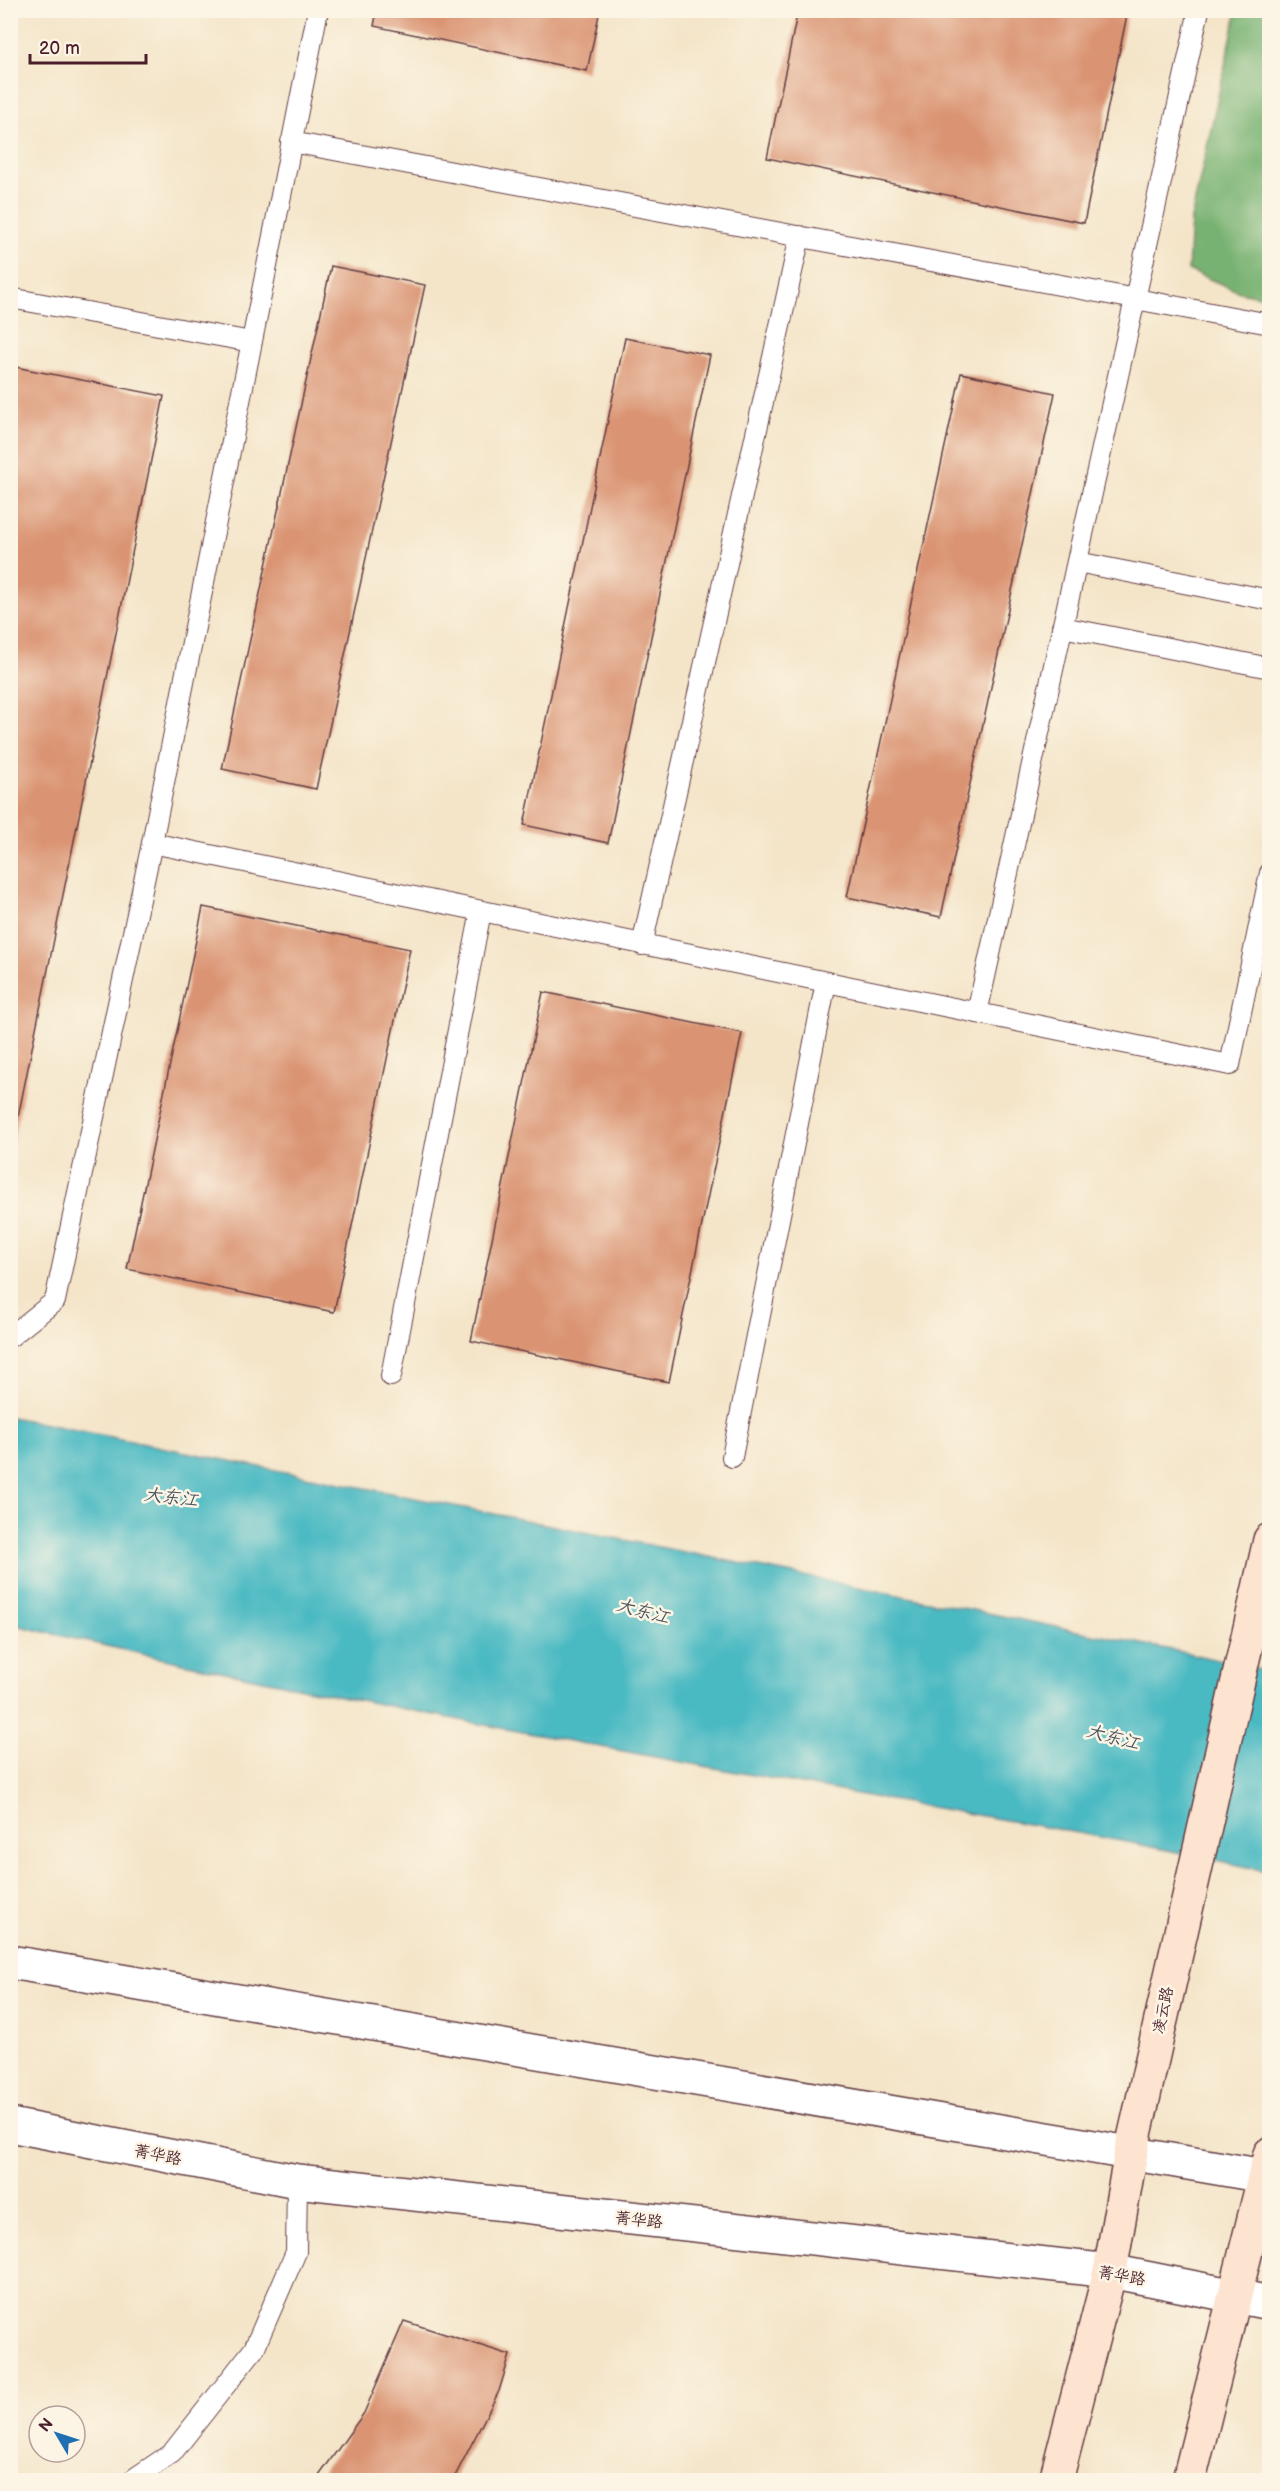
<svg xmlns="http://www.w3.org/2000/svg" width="1280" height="2491" viewBox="0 0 1280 2491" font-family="'Balsamiq Sans','LXGW WenKai TC',sans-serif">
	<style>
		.forest { fill: #78b272; stroke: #61684e; stroke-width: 1.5 }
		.water { fill: #4ab9c2; stroke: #4a6c76; stroke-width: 1.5 }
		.building { fill: #da9473 }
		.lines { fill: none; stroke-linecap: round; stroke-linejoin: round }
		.service-casing { stroke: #643d43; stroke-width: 22 }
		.tertiary-casing { stroke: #643d43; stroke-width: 36 }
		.secondary-casing { stroke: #643d43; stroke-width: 36 }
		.service { stroke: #fff; stroke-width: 20 }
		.tertiary { stroke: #fff; stroke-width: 33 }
		.secondary { stroke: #fde4d0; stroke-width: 33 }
		.labels { text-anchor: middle; stroke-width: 5; stroke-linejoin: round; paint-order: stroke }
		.street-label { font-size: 16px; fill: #4a1f2b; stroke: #fcf5e5 }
		.water-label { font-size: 18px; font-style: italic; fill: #4a5560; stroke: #fcf5e5 }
	</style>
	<rect width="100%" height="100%" fill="#fcf5e5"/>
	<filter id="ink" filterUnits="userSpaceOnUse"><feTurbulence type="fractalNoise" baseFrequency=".0167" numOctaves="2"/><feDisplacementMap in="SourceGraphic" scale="12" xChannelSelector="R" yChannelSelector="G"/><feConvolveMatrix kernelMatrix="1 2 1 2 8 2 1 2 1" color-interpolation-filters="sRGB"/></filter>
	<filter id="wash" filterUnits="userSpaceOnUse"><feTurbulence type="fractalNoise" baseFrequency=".008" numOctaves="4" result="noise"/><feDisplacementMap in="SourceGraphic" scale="24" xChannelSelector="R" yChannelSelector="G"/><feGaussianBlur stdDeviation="1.35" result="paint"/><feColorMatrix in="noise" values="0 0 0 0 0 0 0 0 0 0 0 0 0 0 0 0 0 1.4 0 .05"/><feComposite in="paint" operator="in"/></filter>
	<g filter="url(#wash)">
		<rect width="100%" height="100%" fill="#f4e5c9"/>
		<path class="forest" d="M1237 11H1269V298L1240 292 1188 270 1191 219Z"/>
		<path class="water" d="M11 1417 1192 1654 1269 1672V1872C1145 1843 1021 1823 896 1801 600 1748 303 1693 11 1624Z"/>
		<g id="blocks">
			<path class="building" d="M377 10H600L587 71 374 26Z
				M798 10H1128L1084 223 767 158Z
				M331 266 425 285 316 789 222 769Z
				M625 338 710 355 608 843 524 825Z
				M10 366 164 396 12 1147H10Z
				M961 373 1055 393 941 917 847 897Z
				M203 907 410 949 334 1312 127 1269Z
				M543 992 742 1033 669 1382 471 1341Z
				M404 2321 510 2355 499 2391 453 2480H316L364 2413Z"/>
		</g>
	</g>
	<g filter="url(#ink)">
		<use href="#blocks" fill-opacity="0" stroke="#643d43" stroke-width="1.5"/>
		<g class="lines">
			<g class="service-casing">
				<path id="service" d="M291 142 1270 324
					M10 298 252 342
					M1077 562 1270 600
					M1062 627 1270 668
					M152 843 1230 1065 1270 873
					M642 945 800 236
					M977 1013 1199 10
					M10 1337 55 1301 152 843 318 10
					M391 1376 481 911
					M732 1457 826 982
					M132 2480 172 2453 254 2349 296 2252 297 2181"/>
			</g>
			<g class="tertiary-casing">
				<path id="tertiary" d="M10 1962 1270 2177
					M10 2125 297 2181 1110 2271 1270 2303"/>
			</g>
			<g class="secondary-casing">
				<path id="secondary" d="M1056 2480 1110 2271 1131 2152 1270 1540
					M1189 2480 1270 2154"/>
			</g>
			<use href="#service" class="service"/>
			<use href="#tertiary" class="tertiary"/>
			<use href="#secondary" class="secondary"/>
		</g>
	</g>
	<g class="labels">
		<g class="street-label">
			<text transform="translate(1162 2010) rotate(-78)" y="6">凌云路</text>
			<text transform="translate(158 2154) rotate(11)" y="6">菁华路</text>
			<text transform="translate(639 2219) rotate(6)" y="6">菁华路</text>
			<text transform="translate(1122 2275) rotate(10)" y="6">菁华路</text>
		</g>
		<g class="water-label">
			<text transform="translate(171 1497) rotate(7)" y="6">大东江</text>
			<text transform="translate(643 1611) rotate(15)" y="6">大东江</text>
			<text transform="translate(1113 1737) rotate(15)" y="6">大东江</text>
		</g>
	</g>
	<rect width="1280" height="2491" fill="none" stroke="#fcf5e5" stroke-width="36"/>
	<g transform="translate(57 2434) rotate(309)"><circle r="28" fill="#fcf5e5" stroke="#b59f9b" stroke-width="1.5"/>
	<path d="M0-4.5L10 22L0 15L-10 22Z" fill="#1f6fb2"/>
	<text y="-9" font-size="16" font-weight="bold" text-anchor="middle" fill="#4a1f2b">N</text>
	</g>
	<path d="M30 54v9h116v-9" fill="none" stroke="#4a1f2b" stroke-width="3"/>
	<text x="39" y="54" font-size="18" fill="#4a1f2b" stroke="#fcf5e5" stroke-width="4.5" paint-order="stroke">20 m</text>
</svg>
